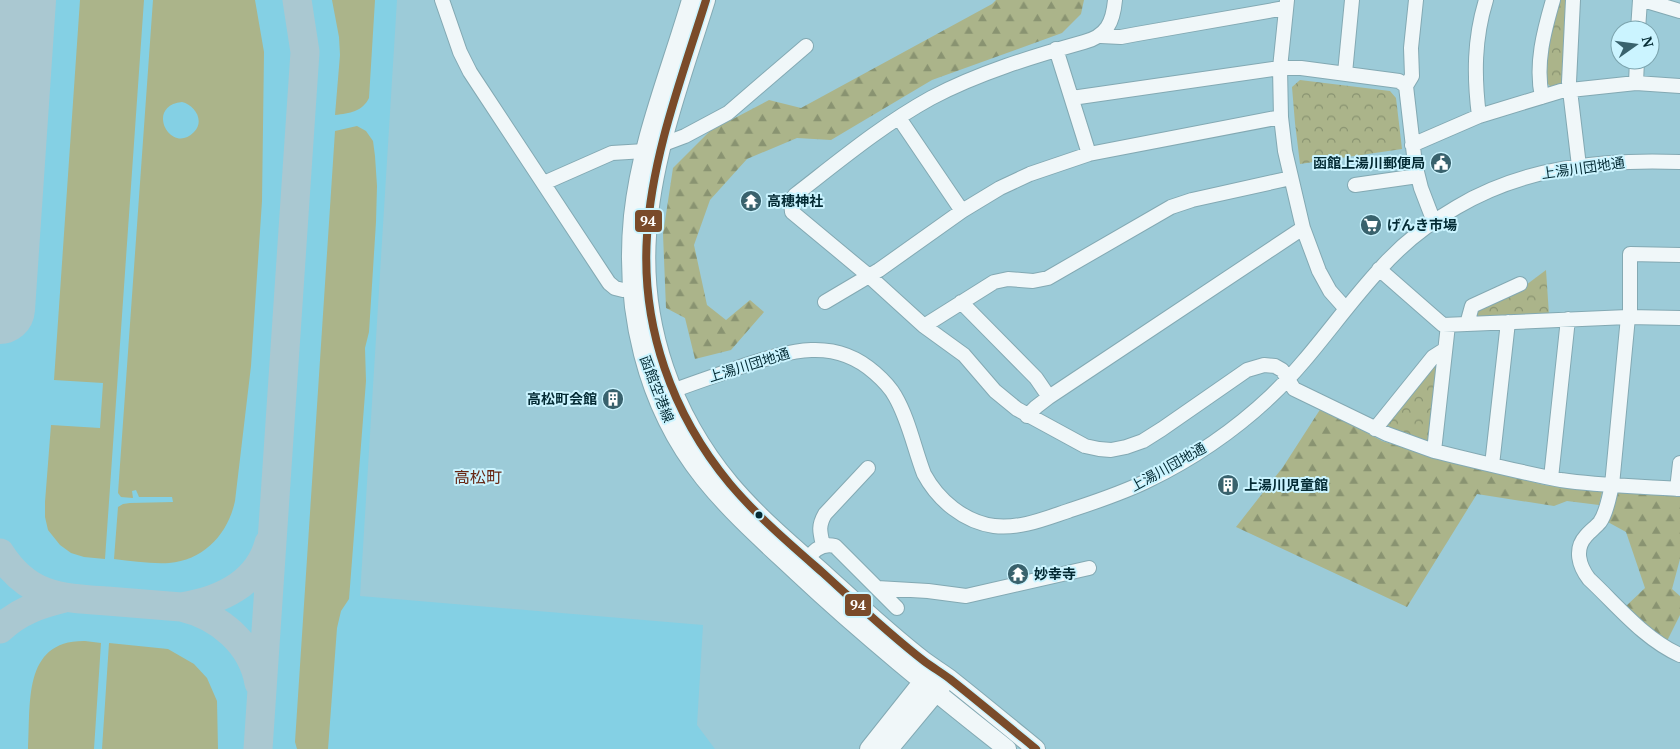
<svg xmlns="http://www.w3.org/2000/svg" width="1680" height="749" viewBox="0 0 1680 749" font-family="'PT Serif','Noto Sans JP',serif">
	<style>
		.built { fill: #84d0e4 }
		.green { fill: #abb48a; fill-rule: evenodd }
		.forest { fill: url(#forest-firs) }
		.park { fill: url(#park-crowns) }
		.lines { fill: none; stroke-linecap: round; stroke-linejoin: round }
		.taxiway { stroke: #aac8d1; stroke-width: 29 }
		.runway { stroke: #aac8d1; stroke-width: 70 }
		.minor-casing { stroke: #83a9b3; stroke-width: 16 }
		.major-casing { stroke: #83a9b3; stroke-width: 20 }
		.minor { stroke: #f0f7f9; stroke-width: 14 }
		.major { stroke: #f0f7f9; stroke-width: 18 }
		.bus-1-casing { stroke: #cbf4ff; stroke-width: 11 }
		.bus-1 { stroke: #7a4b2a; stroke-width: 8 }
		.bus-dot { fill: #032a33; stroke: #cbf4ff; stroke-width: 2 }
		.labels { text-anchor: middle; stroke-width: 4; stroke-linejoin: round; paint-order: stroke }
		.poi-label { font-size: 14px; font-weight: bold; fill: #032a33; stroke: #cbf4ff; text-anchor: start }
		.street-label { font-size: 14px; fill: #032a33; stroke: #cbf4ff }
		.quarter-label { font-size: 16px; fill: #682613; stroke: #cbf4ff }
		.line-badge { stroke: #cbf4ff; stroke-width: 2 }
		.badge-label { font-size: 14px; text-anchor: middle; font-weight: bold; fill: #fff }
	</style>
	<defs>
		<pattern id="forest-firs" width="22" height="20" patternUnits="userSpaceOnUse" patternTransform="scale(1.25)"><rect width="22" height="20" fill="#abb48a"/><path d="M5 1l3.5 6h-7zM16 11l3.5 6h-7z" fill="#899371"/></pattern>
		<pattern id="park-crowns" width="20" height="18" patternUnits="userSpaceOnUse" patternTransform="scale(1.25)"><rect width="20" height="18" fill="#abb48a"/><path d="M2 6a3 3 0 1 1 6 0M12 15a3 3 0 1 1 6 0" fill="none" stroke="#899371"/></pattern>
	</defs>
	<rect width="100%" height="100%" fill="#9ccbd8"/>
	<path class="built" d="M0 0H397L360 596 703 625 697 725 715 749H0Z"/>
	<path class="green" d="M80 0H144L105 559 84 557 71 553 60 545 48 530 45 517V502L51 425 100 428 103 383 54 380Z
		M153 0H255L264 52 262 201 251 366 235 501C228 534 204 560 169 563 151 564 132 561 114 559L118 507 123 504 130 503 173 502 172 497H139L136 490 132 491 133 498 121 497 118 493ZM182 102C195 105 205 121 194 132 171 156 144 106 182 102Z
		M332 0H375L369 98C362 112 350 113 335 115L340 55 339 37Z
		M357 126 366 131 373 141 375 156 377 186 376 222 369 332 365 348 366 381 349 599 341 611 337 628 328 749H297L295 742 335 131Z
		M85 641 101 643 94 749H28C31 704 22 640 85 641Z
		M109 643 168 649 194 664 207 678 217 701 218 749H102Z"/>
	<path class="forest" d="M996 0H1084L1081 14 1062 33 932 80 831 140 797 138 747 159 710 200 694 245 707 305 726 320 750 300 764 312 731 350 695 359 685 318 666 308 663 234 673 168 710 131 769 100 801 108 992 4Z
		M1321 408 1382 441 1429 455 1544 485 1602 492 1599 505 1567 501 1554 506 1477 494 1407 607 1236 527 1283 467Z
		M1620 490 1680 493V559L1672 589 1680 596V615L1666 643 1625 607 1645 588 1626 532 1606 521 1615 495Z"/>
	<path class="park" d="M1560 0H1569L1564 83 1551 87 1546 82C1545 53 1552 27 1560 0Z
		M1300 80 1390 91 1396 98 1402 149 1300 164 1295 123 1292 87Z
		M1546 270 1549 315 1473 318 1477 308 1522 288Z
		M1435 361 1439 362 1430 444 1383 427Z"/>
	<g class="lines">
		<path class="taxiway" d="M0 553C28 597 60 598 107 601 132 603 157 605 181 607 219 616 252 643 259 683
			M181 607C219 601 258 584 269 543
			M0 629C19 611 40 604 65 598
			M258 749 305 52 297 0"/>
		<path class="runway" d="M0 309 21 0"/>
		<g class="minor-casing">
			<path id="minor" d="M442 0 460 52 470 72 609 283 615 288 623 290
				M1115 0C1113 22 1107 36 1084 42 1034 56 978 73 931 98 882 125 839 161 795 195L791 202 792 212 869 276 924 326 964 355 995 391 1017 409 1085 446 1099 449 1111 450 1126 447 1143 441 1162 429 1247 370 1264 365 1275 366 1282 370 1294 389 1387 434 1434 451
				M1287 0 1280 68 1281 117 1285 151 1303 228 1319 271 1330 291 1346 309
				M1573 0 1569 82 1579 166
				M1643 0 1680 11
				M1638 30 1640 0
				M1101 36 1121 37 1137 34 1285 8
				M1056 49 1089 154
				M1345 73 1352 0
				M1636 83 1637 60
				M1406 86 1412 76 1411 48 1416 0
				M1542 97C1535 64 1544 31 1553 0
				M1072 98 1280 68H1301L1399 81 1406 86 1415 164 1421 188 1434 222
				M1479 116C1474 76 1474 39 1486 0
				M899 118 962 211
				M1412 145 1479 116 1561 91 1636 83 1680 86
				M544 183 612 153 645 151 685 136 728 113 806 46
				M1355 185 1418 176
				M1379 269 1443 325 1628 317 1680 318
				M825 302 879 270 962 211 1000 188 1030 174 1089 154 1281 117
				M961 302 1036 378 1049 397
				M1628 317 1612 485C1609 497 1607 512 1600 522 1596 527 1590 531 1586 536 1574 549 1579 566 1589 579 1617 605 1644 639 1680 655
				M1630 317V254L1680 255
				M1467 324 1472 306 1520 284
				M1448 325 1434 451C1476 461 1518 472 1561 480 1601 486 1640 486 1680 489
				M924 326 994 282 1008 279 1033 281 1048 278 1171 207 1192 200 1291 178
				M664 394C690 384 717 375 743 366 789 351 834 336 875 373 883 380 890 387 895 396 909 420 914 448 924 474 938 500 964 522 994 526 1020 529 1044 519 1068 511 1095 502 1123 493 1149 480 1192 459 1236 429 1271 396 1312 357 1342 310 1380 269 1402 244 1429 223 1457 207 1524 167 1603 159 1680 162
				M1027 416 1036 407 1049 397 1303 228
				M1375 429 1433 357 1444 350
				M1492 465 1508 322
				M1551 478 1568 319
				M1677 489 1680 463
				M823 545C820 532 818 526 825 514L868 468
				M802 566C811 554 819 542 835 546L897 608
				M877 588 928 591 966 596 1089 568"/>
		</g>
		<g class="major-casing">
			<path id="major" d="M691 0C670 72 641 141 633 216 624 308 645 405 704 478 732 513 765 542 797 572 864 635 935 692 1007 749
				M706 0C682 77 652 155 647 236 641 327 672 414 730 484 757 516 791 545 823 573 856 603 889 634 924 661 932 667 942 673 950 679 979 702 1008 726 1036 749
				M869 749 923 681 931 675
				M889 749 943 684"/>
		</g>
		<use href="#minor" class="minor"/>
		<use href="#major" class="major"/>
		<g class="bus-1-casing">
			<path id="bus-1" d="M706 0C682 77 652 155 647 236 641 327 672 414 730 484 757 516 791 545 823 573 856 603 889 634 924 661 932 667 942 673 950 679 979 702 1008 726 1036 749"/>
		</g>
		<use href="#bus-1" class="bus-1"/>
	</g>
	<defs>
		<g id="civic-disc" transform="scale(1.125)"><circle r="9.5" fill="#39626d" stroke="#cbf4ff"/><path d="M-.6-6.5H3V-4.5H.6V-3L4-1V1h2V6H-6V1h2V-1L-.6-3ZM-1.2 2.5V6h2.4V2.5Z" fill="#fff"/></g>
		<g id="temple-disc" transform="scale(1.125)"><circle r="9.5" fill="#39626d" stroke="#cbf4ff"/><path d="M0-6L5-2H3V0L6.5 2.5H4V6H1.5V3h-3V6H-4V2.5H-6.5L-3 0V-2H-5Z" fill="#fff"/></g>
		<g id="supermarket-disc" transform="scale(1.125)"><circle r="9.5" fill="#39626d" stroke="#cbf4ff"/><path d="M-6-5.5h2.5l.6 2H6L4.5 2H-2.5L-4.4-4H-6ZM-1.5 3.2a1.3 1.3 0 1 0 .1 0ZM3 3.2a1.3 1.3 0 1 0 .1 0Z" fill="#fff"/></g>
		<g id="building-disc" transform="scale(1.125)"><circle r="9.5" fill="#39626d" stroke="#cbf4ff"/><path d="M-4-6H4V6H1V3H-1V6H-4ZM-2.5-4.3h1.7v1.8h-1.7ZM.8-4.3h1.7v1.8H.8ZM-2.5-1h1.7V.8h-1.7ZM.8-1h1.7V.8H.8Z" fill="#fff"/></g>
	</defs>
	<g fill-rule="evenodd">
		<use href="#civic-disc" x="1441" y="163"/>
		<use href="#temple-disc" x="751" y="201"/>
		<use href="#supermarket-disc" x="1371" y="225"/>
		<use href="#building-disc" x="613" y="399"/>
		<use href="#building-disc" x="1228" y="485"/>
		<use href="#temple-disc" x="1018" y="574"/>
	</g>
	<circle class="bus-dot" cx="759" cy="515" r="4.5"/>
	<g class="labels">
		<g class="poi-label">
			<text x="1425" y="168" text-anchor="end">函館上湯川郵便局</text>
			<text x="767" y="206">高穂神社</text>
			<text x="1387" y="230">げんき市場</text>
			<text x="597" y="404" text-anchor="end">高松町会館</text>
			<text x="1244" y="490">上湯川児童館</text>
			<text x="1034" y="579">妙幸寺</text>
		</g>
		<g class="street-label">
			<text transform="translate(1583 168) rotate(-8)" y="5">上湯川団地通</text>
			<text transform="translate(749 365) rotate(-17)" y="5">上湯川団地通</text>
			<text transform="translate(657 389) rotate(69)" y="5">函館空港線</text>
			<text transform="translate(1168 467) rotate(-29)" y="5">上湯川団地通</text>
		</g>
		<g class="quarter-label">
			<text x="478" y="483">高松町</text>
		</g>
	</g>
	<g class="line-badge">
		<rect x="634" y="209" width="29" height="24" rx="5" fill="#7a4b2a"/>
		<rect x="844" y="593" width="28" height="24" rx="5" fill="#7a4b2a"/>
	</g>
	<g class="badge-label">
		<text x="648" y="226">94</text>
		<text x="858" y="610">94</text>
	</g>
	<g transform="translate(1635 45) rotate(76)"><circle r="24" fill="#cbf4ff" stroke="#7ba3ad"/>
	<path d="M0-4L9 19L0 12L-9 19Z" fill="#39626d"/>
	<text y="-8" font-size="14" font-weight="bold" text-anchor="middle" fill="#032a33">N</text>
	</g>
</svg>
